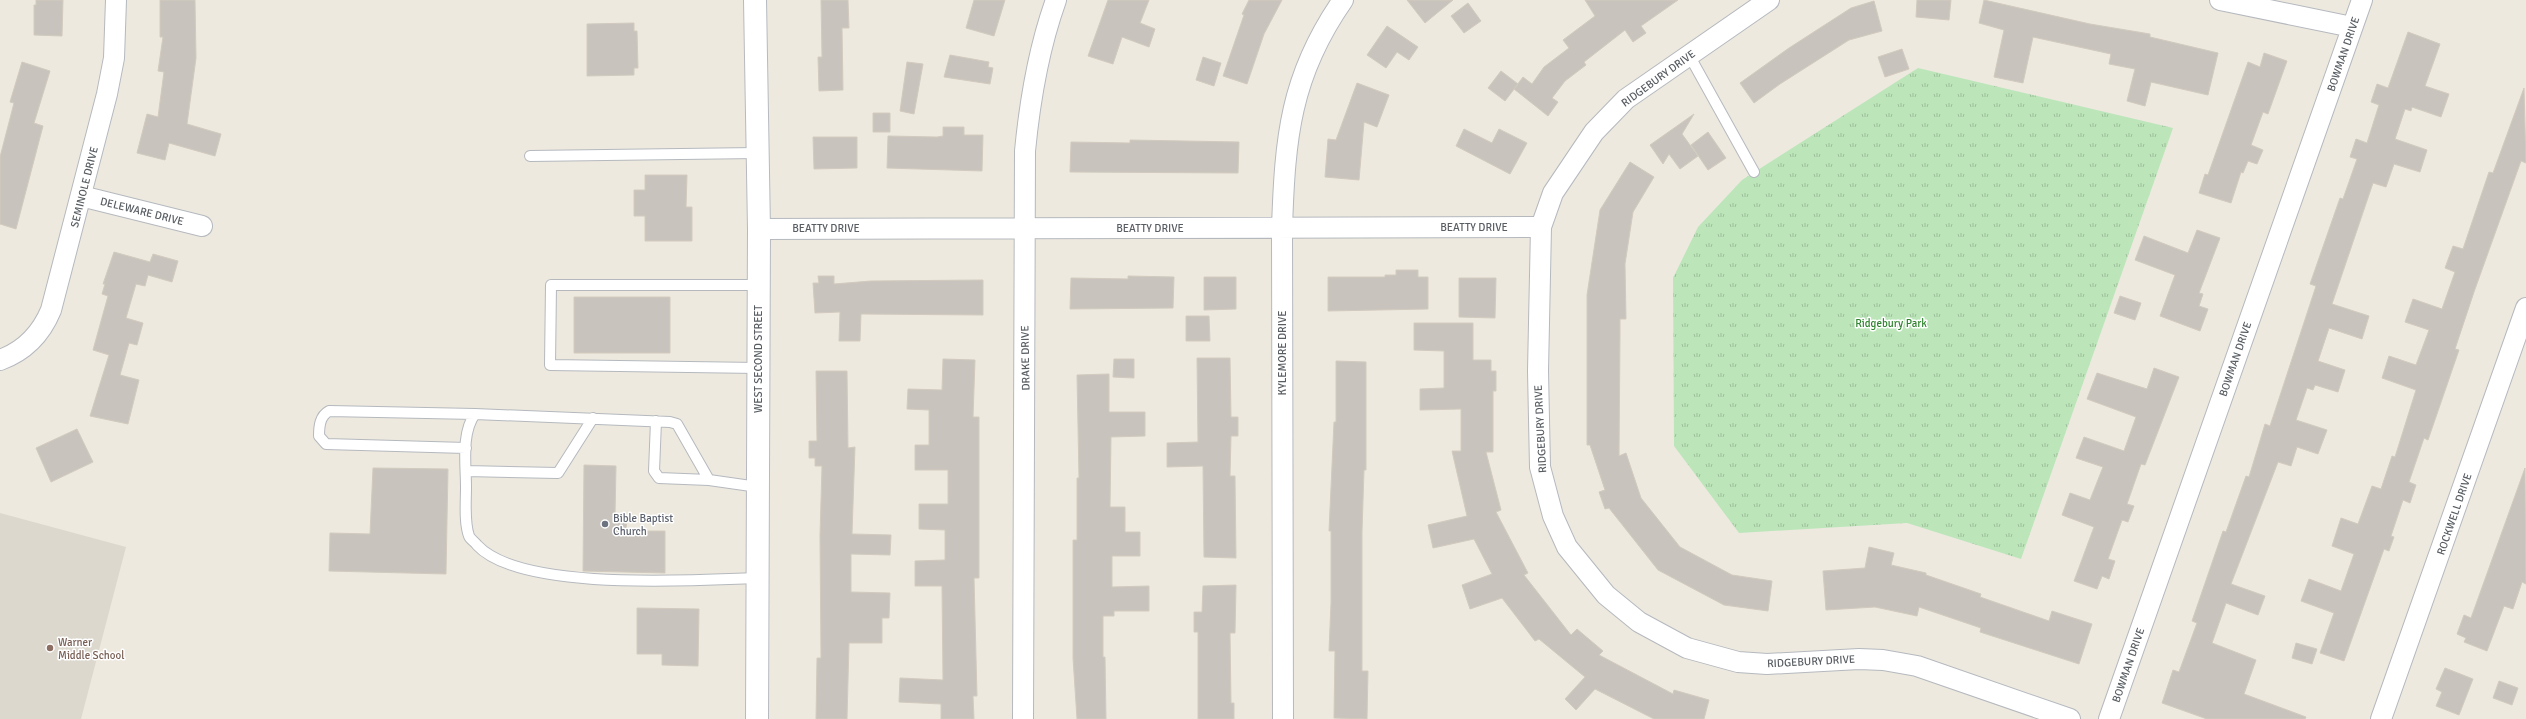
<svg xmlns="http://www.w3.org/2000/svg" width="2526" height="719" viewBox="0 0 2526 719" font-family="Signika,sans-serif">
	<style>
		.education { fill: #dcd8ce }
		.park { fill: url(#park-tufts) }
		.building { fill: #c8c4bd; stroke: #d2cabe }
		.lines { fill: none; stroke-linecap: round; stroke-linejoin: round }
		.lane-casing { stroke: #b5b9be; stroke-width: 12 }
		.street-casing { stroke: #b5b9be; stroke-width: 22 }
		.secondary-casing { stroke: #b6bac0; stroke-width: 24 }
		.lane { stroke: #fff; stroke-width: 10 }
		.street { stroke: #fff; stroke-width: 20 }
		.secondary { stroke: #fff; stroke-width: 22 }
		.worship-dot { fill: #6b7280; stroke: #fff; stroke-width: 1.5 }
		.education-dot { fill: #8d6e63; stroke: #fff; stroke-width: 1.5 }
		.labels { text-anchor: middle; stroke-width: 3; stroke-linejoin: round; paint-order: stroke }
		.street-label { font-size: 11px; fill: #585d62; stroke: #fff }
		.park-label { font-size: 11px; fill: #2f832f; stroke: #fff }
		.worship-label { font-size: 11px; fill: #5b616d; stroke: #fff; text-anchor: start }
		.education-label { font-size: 11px; fill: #785e54; stroke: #fff; text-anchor: start }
	</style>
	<defs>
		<pattern id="park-tufts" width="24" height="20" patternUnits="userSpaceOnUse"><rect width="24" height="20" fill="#bce6ba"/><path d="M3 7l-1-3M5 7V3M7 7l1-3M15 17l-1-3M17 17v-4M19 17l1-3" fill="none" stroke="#9cbe9b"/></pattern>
	</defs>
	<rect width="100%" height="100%" fill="#ede9df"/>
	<path class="education" d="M0 513 126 547 81 719H0Z"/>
	<path class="park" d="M1918 68 2173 128 2021 559 1907 523 1739 533 1674 446 1673 278 1698 227 1742 180Z"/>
	<path class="building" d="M36 0H63L62 36 34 35V5H36Z
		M160 0H195L196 58 187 124 221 134 215 156 169 143 165 160 137 153 147 114 158 117 164 72 158 71 163 37H160Z
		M821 0H848L849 28H842L843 90 819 91 818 57H822Z
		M974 0H1005L994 36 966 28Z
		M1108 0H1149L1140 23 1155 29 1149 47 1122 37 1113 64 1088 56Z
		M1249 0H1282L1264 34 1247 84 1223 76 1244 15 1242 14Z
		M1407 0H1453L1425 23Z
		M1585 0H1678L1641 26 1646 33 1633 42 1625 30 1584 62 1586 65 1565 81 1552 98 1558 102 1548 116 1514 89 1523 77 1532 84 1544 67 1569 48 1563 40 1595 16Z
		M1917 0H1951L1949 20 1916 17Z
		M1984 0 2090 24 2150 34V37L2218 53 2208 95 2151 82 2145 106 2127 101 2135 69 2109 64 2111 54 2033 37 2023 83 1994 77 2004 30 1979 23Z
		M1874 1 1882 31 1849 40 1780 84 1754 103 1740 83 1789 48 1851 8Z
		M1468 3 1481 21 1464 33 1451 16Z
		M634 23V31H637L638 68H634V75L587 76V24Z
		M1387 26 1418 47 1409 60 1397 52 1386 68 1367 55Z
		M2408 32 2440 44 2425 86 2449 94 2441 117 2412 107 2411 111 2405 109 2395 139 2427 150 2420 172 2394 164 2386 187 2373 183 2332 304 2369 316 2362 339 2329 328 2318 361 2345 370 2338 392 2315 385 2313 390 2307 388 2296 420 2327 430 2318 454 2297 447 2291 466 2278 462 2231 584 2265 596 2258 615 2226 603 2212 643 2256 660 2244 694 2306 717 2305 719H2207L2162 703 2173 670 2179 672 2197 623 2192 621 2223 531 2226 532 2246 476 2249 477 2265 424 2270 426 2316 286 2310 284 2340 198 2343 199 2357 159 2350 157 2356 139 2367 143 2379 105 2371 102 2377 84 2388 88Z
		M1902 49 1909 69 1885 77 1878 57Z
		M2264 53 2287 61 2268 114 2263 112 2251 145 2263 150 2257 164 2248 161 2243 173 2241 172 2231 203 2199 193 2205 174 2208 175 2248 62 2260 67Z
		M950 55 989 62 988 67 993 68 990 84 944 77Z
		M1203 57 1221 63 1214 86 1196 80Z
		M22 62 50 71 34 123 43 126 16 229 0 224V157L14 103 10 102Z
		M907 62 923 64 914 114 900 111Z
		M1501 71 1518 84 1505 101 1488 88Z
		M1357 83 1389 95 1377 127 1364 122 1359 180 1325 177 1328 139 1336 140Z
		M2524 88 2526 163 2521 161 2474 292 2455 349 2459 350 2428 440 2424 438 2409 482 2416 485 2410 503 2403 500 2391 536 2394 537 2389 551 2384 549 2344 661 2320 653 2334 613 2301 601 2309 579 2341 591 2354 554 2332 546 2341 518 2358 524 2372 486 2381 489 2392 456 2395 457 2416 390 2382 378 2389 356 2416 365 2429 330 2405 322 2413 299 2442 309 2455 272 2445 268 2453 246 2463 249 2489 172 2493 173Z
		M873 113H890V132H873Z
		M1694 114 1682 134 1698 156 1680 169 1669 154 1663 164 1650 145Z
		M943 127H964V135H983L982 171 887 168 888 136 937 137 943 136Z
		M1464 129 1492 143 1499 129 1527 143 1510 174 1456 146Z
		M1708 132 1726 158 1708 170 1691 145Z
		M813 137H857V168L814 169Z
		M1130 140 1239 142 1238 173 1070 172 1071 142 1130 143Z
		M1630 162 1654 177 1633 212 1625 264 1626 319H1620V332L1619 456 1626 453 1641 498 1680 547 1732 575 1772 581 1768 611 1724 605 1658 570 1609 508 1605 509 1599 492 1605 490 1590 445H1587V295L1600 210Z
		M645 175H687L686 207H692V241H645V216H634V190H645Z
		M2197 230 2220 238 2199 293 2203 294 2199 306 2208 309 2200 331 2160 316 2175 275 2135 260 2144 236 2188 253Z
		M114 252 150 262 153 254 178 261 172 282 148 275 145 286 136 284 126 318 143 323 137 345 129 343 120 375 139 380 128 424 90 416 109 355 93 350 108 296 102 294 105 284H103Z
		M1396 270H1418V277H1428V309L1328 311V277H1385V275H1396Z
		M818 276H834V284L871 281 983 280V315L861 314 860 341H839L840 312 815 313 813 283H819Z
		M1128 276 1174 277 1173 308 1070 309 1071 278 1128 279Z
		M1204 277H1236V309L1204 310Z
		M1459 278H1496L1495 318 1459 317Z
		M2120 296 2141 303 2135 320 2114 313Z
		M574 297H670V353H574Z
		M1186 316H1209L1210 341H1186Z
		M1414 323H1473V360H1491V371H1496V391H1493V452H1486L1501 510 1496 512 1528 573 1524 575 1571 635 1577 629 1603 651 1599 655 1673 694 1674 690 1709 700 1704 719H1654L1595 689 1576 710 1565 699 1585 677 1539 639 1535 641 1502 598 1470 609 1462 585 1492 574 1474 539 1433 548 1428 525 1467 516 1452 451H1461V409L1420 410V389L1444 388V351L1414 350Z
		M1197 358H1230L1231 417H1238V436H1231L1230 476H1235L1236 558 1204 557 1203 466 1167 467V443L1198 442Z
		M943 359 975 360 973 417H979V578H974L977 696H973L974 719H941V704L899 702 900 678 943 680 942 586H915V561L945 560V530L919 529V504H948V470H915V445H929V410L907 409 908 389 942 390Z
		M1114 359H1134V378L1113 377Z
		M1336 361 1366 362V470H1364L1362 532V671H1368L1367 719 1334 718 1335 651H1329L1331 603V531H1329L1334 422H1336Z
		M2154 368 2179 377 2145 465 2141 464 2127 504 2134 506 2128 522 2122 520 2108 559 2115 561 2109 579 2102 576 2097 589 2074 581 2094 527 2062 515 2070 493 2090 500 2103 467 2076 458 2084 437 2124 451 2136 417 2087 399 2097 373 2147 389Z
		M816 371H847L848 448 855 447 852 534 891 535 890 555 851 554V592L890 593 889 618H882V643H849L847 719H816L817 658H821L820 536 822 466H815V458H809V441H817Z
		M1109 374V412H1145V436L1111 437 1110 507H1125V532H1140V556H1112V587L1149 586V611H1114V616H1103V657H1105L1106 719H1077L1073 658V540H1077V478H1079L1077 375Z
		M77 429 93 462 51 482 36 448Z
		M584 465 616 466 615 517H627L626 531H665V573L583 571Z
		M373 468 448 469 446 574 329 571 330 533 370 534Z
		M2525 468 2526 584 2522 582 2513 609 2504 606 2487 651 2464 642 2466 638 2457 634 2464 615 2471 618Z
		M1869 547 1894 553 1891 565 1926 573V575L1981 594 1980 597 2049 621 2052 611 2092 624 2079 664 1980 632 1981 628 1919 607 1917 616 1875 607 1826 610 1823 571 1865 568Z
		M1236 585 1235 633H1230L1231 703H1234V719H1198V632H1194V612H1202L1203 586Z
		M637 608 699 609 698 666 662 665V654H637Z
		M2296 643 2317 649 2312 664 2292 658Z
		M2445 668 2473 679 2459 715 2436 706 2442 692 2436 689Z
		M2499 681 2518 688 2512 705 2493 698Z"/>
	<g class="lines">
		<g class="lane-casing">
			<path id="lane" d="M1689 55 1754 172
				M530 156 757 153
				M758 368 550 365 551 285H759
				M475 414C461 433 466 465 466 487 466 502 464 522 469 536 470 539 475 542 477 545 520 592 694 580 758 578
				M656 421 654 471 659 478 709 480 758 487
				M466 448 326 444 319 436C319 426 320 416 329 411L475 414 670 422 677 424 709 480
				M466 471 558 473 593 418"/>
		</g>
		<g class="street-casing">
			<path id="street" d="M1769 0 1626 99 1594 132 1553 193 1541 227 1538 371 1540 467 1553 516 1567 547 1606 595 1639 622 1687 648 1738 662 1767 664 1859 659 1883 660 1917 666 2070 719
				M2220 0 2352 27
				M81 196 202 226
				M759 229 1541 227
				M0 360C25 351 41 334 51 310L107 94 114 58 116 0
				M1023 719 1025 151C1030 99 1038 50 1056 0
				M1283 719 1282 228C1285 138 1290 76 1343 0
				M2109 719 2362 0
				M2381 719 2526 308"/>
		</g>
		<g class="secondary-casing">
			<path id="secondary" d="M755 0 759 229 757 719"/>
		</g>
		<use href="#lane" class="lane"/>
		<use href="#street" class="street"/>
		<use href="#secondary" class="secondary"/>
	</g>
	<circle class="worship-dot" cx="605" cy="524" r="4"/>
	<circle class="education-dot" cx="50" cy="648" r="4"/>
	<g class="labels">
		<g class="street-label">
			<text transform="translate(2343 54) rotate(-71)" y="4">BOWMAN DRIVE</text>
			<text transform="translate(1658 78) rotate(-36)" y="4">RIDGEBURY DRIVE</text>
			<text transform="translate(84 187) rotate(-76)" y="4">SEMINOLE DRIVE</text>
			<text transform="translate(142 211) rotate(14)" y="4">DELEWARE DRIVE</text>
			<text x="1474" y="231">BEATTY DRIVE</text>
			<text x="826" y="232">BEATTY DRIVE</text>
			<text x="1150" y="232">BEATTY DRIVE</text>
			<text transform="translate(1282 353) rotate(-90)" y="4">KYLEMORE DRIVE</text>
			<text transform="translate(1025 358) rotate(-91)" y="4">DRAKE DRIVE</text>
			<text transform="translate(758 359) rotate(-90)" y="4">WEST SECOND STREET</text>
			<text transform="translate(2235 359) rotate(-71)" y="4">BOWMAN DRIVE</text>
			<text transform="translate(1540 429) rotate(-93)" y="4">RIDGEBURY DRIVE</text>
			<text transform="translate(2454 514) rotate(-71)" y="4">ROCKWELL DRIVE</text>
			<text transform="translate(1811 661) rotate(-3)" y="4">RIDGEBURY DRIVE</text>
			<text transform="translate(2128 665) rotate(-71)" y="4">BOWMAN DRIVE</text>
		</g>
		<g class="park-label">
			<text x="1891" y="327">Ridgebury Park</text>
		</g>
		<g class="worship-label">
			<text x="613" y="522">Bible Baptist<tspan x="613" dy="13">Church</tspan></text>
		</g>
		<g class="education-label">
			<text x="58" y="646">Warner<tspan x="58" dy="13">Middle School</tspan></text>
		</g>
	</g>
</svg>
